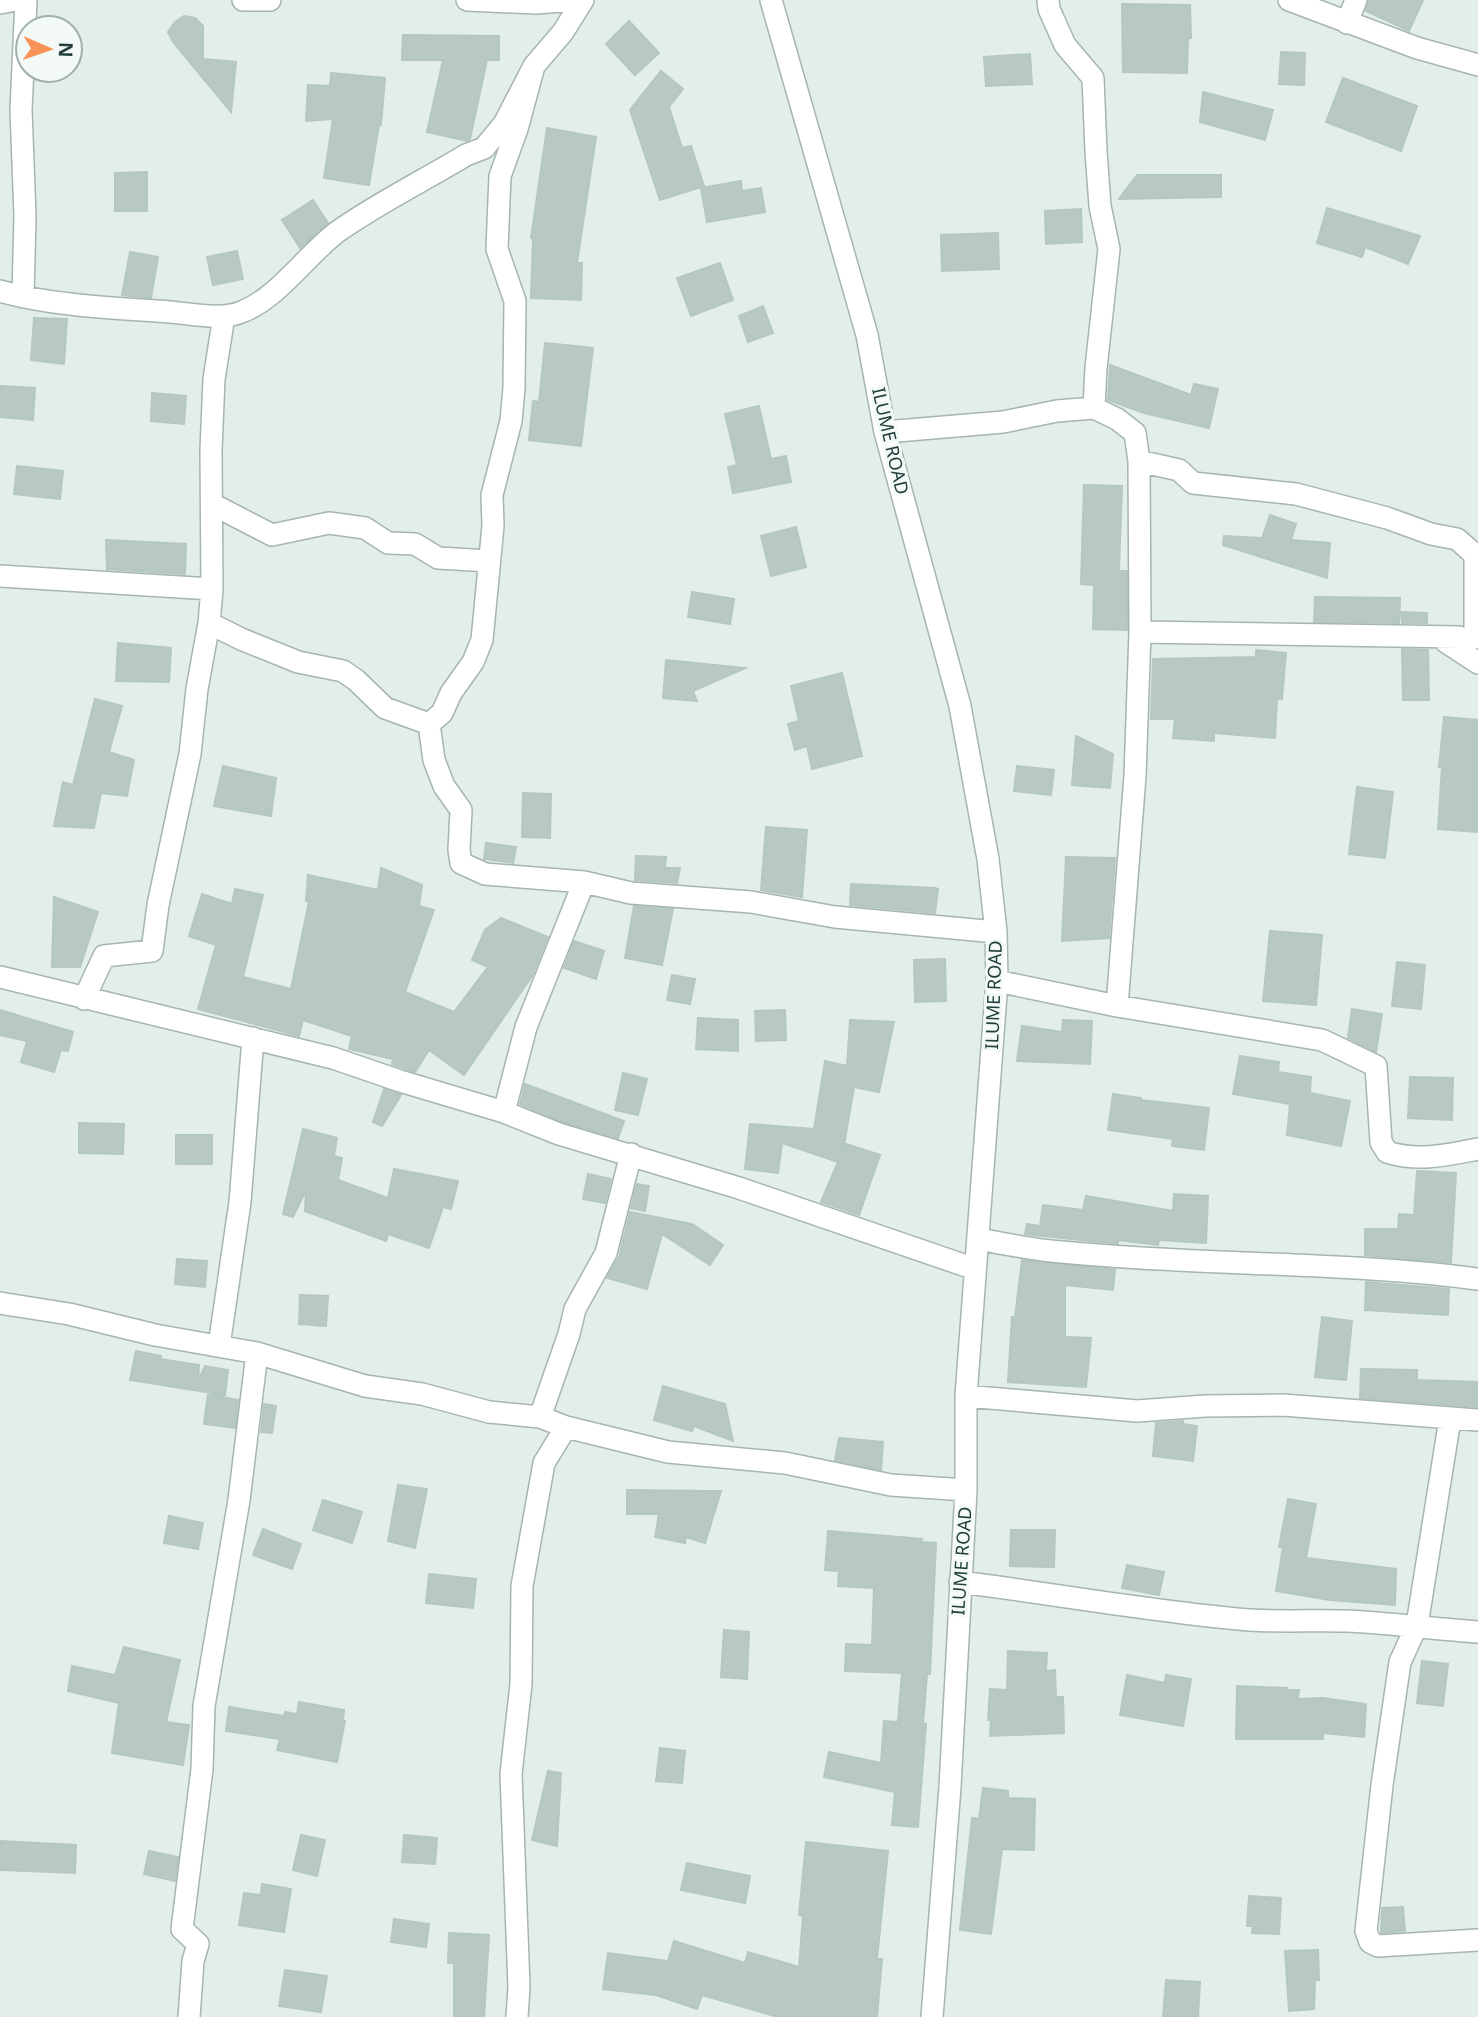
<svg xmlns="http://www.w3.org/2000/svg" width="1478" height="2017" viewBox="0 0 1478 2017" font-family="'Noto Sans',sans-serif">
	<style>
		.building { fill: #b8c8c3; stroke: #b5c7c2; stroke-width: 2 }
		.lines { fill: none; stroke-linecap: round; stroke-linejoin: round }
		.minor-casing { stroke: #a5b5b2; stroke-width: 24 }
		.minor { stroke: #fff; stroke-width: 21 }
		.labels { text-anchor: middle; stroke-width: 6; stroke-linejoin: round; paint-order: stroke }
		.street-label { font-size: 18px; fill: #223f3b; stroke: #f3f9f7 }
	</style>
	<rect width="100%" height="100%" fill="#e3edea"/>
	<path class="building" d="M1369 0H1423L1409 31 1366 11Z
		M1122 4 1190 5 1191 38H1188L1187 73 1123 72Z
		M184 16 195 18 203 26V59L236 62 231 112 173 42 168 32 175 22Z
		M629 21 659 53 635 75 606 44Z
		M403 35 499 36V60H487L470 139 467 141 427 132 443 60H402Z
		M1281 52 1305 53 1304 85 1279 84Z
		M1030 54 1032 84 986 86 984 57Z
		M661 71 683 89 669 107 682 148 691 146 704 186 660 200 630 110Z
		M331 73 385 78 381 125H379L369 185 324 178 333 119 306 121 308 85 330 86Z
		M1343 78 1417 106 1401 151 1326 122Z
		M1203 92 1273 110 1265 140 1200 122Z
		M547 128 596 137 577 263H582L581 300 531 298 533 239 531 238Z
		M147 172V211H115V173Z
		M1137 175H1221V197L1119 199Z
		M741 181 742 191 761 188 765 212 707 222 701 188Z
		M313 200 328 223 300 248 282 220Z
		M1327 208 1420 236 1408 264 1365 247 1362 257 1317 243Z
		M1081 209 1082 242 1046 244 1045 211Z
		M998 233 999 269 942 271 941 235Z
		M237 251 243 279 213 285 207 257Z
		M130 252 158 257 151 298 122 295Z
		M720 263 733 300 691 316 677 278Z
		M763 306 773 333 748 342 739 316Z
		M34 318 67 319 64 364 31 360Z
		M545 343 593 348 581 446 529 440 533 401 539 402Z
		M1110 365 1191 395 1194 384 1218 389 1209 428 1144 413 1108 400Z
		M0 386 35 388 33 420 0 417Z
		M152 393 186 396 184 424 151 421Z
		M759 406 771 459 786 456 791 482 733 493 728 467 737 465 725 414Z
		M17 466 63 471 60 499 14 494Z
		M1084 485 1122 486 1119 571H1127V630L1093 629 1094 585 1081 584Z
		M1270 515 1296 524 1291 540 1330 543 1327 578 1223 545 1224 536 1262 538Z
		M796 527 806 567 771 576 761 536Z
		M106 540 186 544 185 574 107 569Z
		M692 592 734 599 730 624 688 617Z
		M1315 597 1400 598 1399 623 1314 622Z
		M1401 612 1427 613V623H1402Z
		M118 643 171 648 169 682 116 681Z
		M1402 649 1428 650 1429 700H1403Z
		M1256 650 1286 653 1282 699H1277L1275 738 1214 733V741L1173 738 1175 719H1151L1153 659 1256 657Z
		M666 660 745 668 693 691 697 701 663 698Z
		M842 673 862 756 812 769 807 746 795 750 788 724 799 721 791 686Z
		M95 699 122 706 109 752 134 760 127 796 101 793 94 828 54 826 63 782 73 785Z
		M1444 717 1478 720V832L1438 829 1442 767H1439Z
		M1076 736 1113 754 1110 788 1072 785Z
		M223 766 276 778 271 816 214 806Z
		M1017 766 1054 770 1051 795 1014 791Z
		M1357 787 1393 792 1385 858 1349 854Z
		M523 793 551 794 550 838 522 837Z
		M766 827 807 830 802 897 761 890Z
		M486 843 516 847 513 863 484 859Z
		M636 856 666 857 665 868H680L677 883 635 880Z
		M1066 857 1115 858 1109 938 1062 941Z
		M381 868 422 885 419 906 434 910 405 992 454 1012 488 967 472 960 485 930 501 918 548 937 532 976 464 1075 429 1050 415 1072 392 1064 393 1059 349 1049 352 1036 303 1020 299 1036 198 1009 216 945 189 936 202 894 232 904 235 889 263 895 243 977 291 989 309 901H306L308 875 378 890Z
		M851 884 935 888 938 889 935 913 850 905Z
		M54 897 98 912 80 967H52Z
		M634 906 673 909 662 965 625 958Z
		M1270 931 1322 935 1316 1005 1263 1001Z
		M574 941 604 951 596 979 564 968Z
		M945 959 946 1001 915 1002 914 960Z
		M1397 962 1425 965 1421 1009 1392 1006Z
		M672 975 695 979 690 1004 667 1000Z
		M1352 1009 1382 1014 1376 1052 1348 1038Z
		M0 1010 73 1032 68 1051 61 1050 54 1072 21 1062 27 1041 0 1035Z
		M785 1010 786 1040 756 1041 755 1011Z
		M698 1018 738 1020V1051L696 1049Z
		M850 1020 894 1022 879 1092 854 1087 843 1151 846 1144 880 1155 859 1215 821 1202 838 1162 782 1143 778 1173 745 1169 750 1124 814 1129 825 1061 847 1066Z
		M1063 1020 1092 1021 1090 1064 1017 1061 1022 1026 1062 1032Z
		M1240 1056 1279 1062 1278 1072 1311 1077 1310 1093 1350 1101 1341 1146 1287 1135 1290 1104 1233 1094Z
		M623 1073 647 1079 638 1115 615 1110Z
		M1410 1077 1453 1078 1452 1120 1408 1118Z
		M525 1084 624 1121 618 1138 563 1122 520 1104Z
		M384 1089 401 1095 382 1126 373 1122Z
		M1113 1094 1141 1098V1100L1209 1108 1204 1150 1172 1146 1173 1139 1108 1130Z
		M79 1123 124 1124 123 1154 79 1153Z
		M303 1129 337 1138 334 1156 342 1158 338 1180 388 1198 394 1169 458 1181 451 1209 443 1207 429 1248 388 1234 386 1241 305 1211 306 1190 293 1217 283 1214Z
		M176 1135H212V1164H176Z
		M1417 1171 1456 1173 1451 1263 1365 1255V1229H1398L1399 1214 1414 1215Z
		M588 1174 611 1179 605 1203 583 1199Z
		M637 1184 649 1186 645 1211 631 1208Z
		M1174 1194 1208 1196 1206 1243 1159 1240 1158 1245 1118 1240V1244L1025 1234 1027 1224 1040 1226 1043 1205 1083 1210 1086 1196 1173 1211Z
		M630 1212 692 1224 723 1245 710 1265 662 1234 647 1289 607 1278 619 1257Z
		M177 1259 207 1261 205 1287 175 1284Z
		M1022 1260 1115 1270 1113 1290 1065 1285V1337L1091 1338 1086 1387 1008 1382 1012 1317H1015Z
		M1366 1282 1449 1289 1448 1315 1365 1310Z
		M300 1295 328 1296 326 1326 299 1324Z
		M1322 1317 1352 1321 1346 1380 1315 1377Z
		M136 1351 161 1356 160 1359 199 1365 198 1381 205 1366 228 1370 225 1395 130 1380Z
		M1361 1369 1417 1370V1380L1478 1382V1407L1360 1398Z
		M663 1386 725 1404 733 1441 694 1426 692 1431 654 1420Z
		M208 1394 238 1400 235 1428 204 1424Z
		M264 1404 276 1406 272 1433 261 1432Z
		M1183 1421V1424L1197 1426 1193 1461 1153 1456 1156 1423Z
		M839 1438 883 1442 881 1470 835 1460Z
		M398 1485 427 1489 415 1548 388 1541Z
		M627 1490 710 1491H721L705 1543 686 1537 685 1543 655 1537 659 1514H627Z
		M1288 1499 1316 1504 1306 1558 1396 1569 1395 1605 1330 1600 1276 1591 1283 1547H1279Z
		M323 1500 362 1512 352 1543 313 1530Z
		M169 1516 203 1523 198 1549 164 1543Z
		M263 1529 301 1544 292 1569 253 1555Z
		M1011 1530H1055L1054 1567 1010 1566Z
		M828 1531 922 1539 921 1542 936 1543 930 1674H927L923 1724H926L918 1827 892 1825 895 1792 824 1777 829 1752 881 1763 884 1721 898 1722 902 1673 845 1671 846 1644 872 1645 874 1588 838 1586 839 1571 825 1570Z
		M1127 1565 1164 1572 1159 1595 1122 1588Z
		M429 1574 476 1579 473 1608 426 1603Z
		M724 1630 749 1632 747 1679 721 1677Z
		M124 1647 180 1660 166 1722 189 1725 183 1765 112 1753 119 1703 68 1691 72 1666 115 1675Z
		M1008 1651 1047 1653 1046 1671 1055 1670 1056 1697H1063L1064 1733 990 1736 991 1720H988L990 1689 1007 1690Z
		M1422 1661 1448 1664 1443 1706 1417 1703Z
		M1127 1675 1165 1683 1166 1675 1191 1679 1183 1726 1120 1715Z
		M1237 1686 1287 1688V1690H1299L1298 1699 1323 1698 1366 1704 1364 1737 1323 1733V1739H1236Z
		M299 1702 344 1710 343 1721H345L337 1762 277 1750 280 1739 226 1731 229 1707 284 1716 285 1712 297 1714Z
		M660 1748 685 1751 682 1783 656 1781Z
		M548 1771 561 1773 557 1846 532 1840Z
		M983 1788 1008 1791V1798L1035 1799 1034 1850 1002 1849 991 1934 960 1930 972 1818 979 1819Z
		M301 1835 325 1840 317 1876 293 1870Z
		M404 1835 437 1838 435 1864 402 1862Z
		M0 1841 76 1845 75 1873 0 1870Z
		M806 1842 888 1851 877 1959H882L877 2017H778L702 1995 697 2009 656 1995 603 1989 608 1953 668 1961 674 1941 745 1963 748 1952 799 1967 803 1916 799 1915Z
		M149 1851 178 1857 175 1881 144 1874Z
		M687 1863 750 1876 745 1903 681 1890Z
		M262 1884 291 1889 284 1932 239 1925 244 1893 261 1895Z
		M1249 1896 1281 1898 1279 1934 1252 1933 1253 1926H1247Z
		M1403 1907 1405 1931 1381 1933 1382 1908Z
		M394 1919 429 1924 426 1947 391 1942Z
		M449 1933 489 1935 484 2017H454V1963H448Z
		M1318 1950 1319 1980H1315L1314 2009 1289 2011 1285 1951Z
		M285 1970 327 1976 321 2012 279 2006Z
		M1166 1980 1200 1982 1198 2017H1163Z"/>
	<g class="lines">
		<g class="minor-casing">
			<path id="minor" d="M243 0H270
				M467 0 536 3 576 0
				M771 0 867 335 885 432 960 706 988 859 996 932 997 981 966 1396V1490L950 1787 932 2017
				M1048 0 1049 9 1065 45 1093 78 1096 151 1100 206 1109 249 1096 368 1094 408
				M1289 0 1417 48 1478 65
				M0 3 16 0
				M1347 23 1356 0
				M534 66 517 129 500 176 497 249 515 301 514 388 511 421 492 495 493 526 482 640 473 662 451 693 442 713 429 724 434 760 444 786 461 810 459 850 461 863 485 874 584 882 631 893 751 902 835 917 996 932
				M0 291C54 306 114 308 170 312 193 314 222 321 244 311 278 297 306 256 337 232 378 203 423 181 466 155L484 148 504 124 534 66 563 32 583 0
				M23 297 25 216 21 110 26 0
				M885 432 1003 422 1057 411 1094 408 1117 419 1135 433 1139 461 1179 470 1193 483 1296 494 1387 518 1431 534 1457 539 1475 555V638L1446 642
				M212 504 272 535 329 523 365 528 388 543 415 544 438 558 489 561
				M0 576 212 589
				M209 623 241 639 298 662 343 671 356 680 385 708 429 724
				M1140 632 1459 637
				M1446 642 1478 663
				M0 977 333 1058 400 1081 504 1112 559 1134 739 1188 975 1269
				M997 981 1117 1006 1322 1040 1376 1066 1381 1142 1387 1152C1418 1162 1447 1155 1478 1149
				M84 999 104 956 152 951 158 905 190 754 197 689 209 623 212 589 211 450 214 379 224 316
				M1117 1006 1135 776 1140 632 1139 461
				M504 1112 526 1027 584 882
				M978 1239C1006 1244 1034 1250 1062 1252 1201 1266 1340 1261 1478 1279
				M0 1303 69 1314 155 1335 257 1353 365 1386 422 1394 489 1412 540 1417 566 1427 668 1452 785 1463 891 1485 966 1490
				M219 1346 240 1202 253 1038
				M966 1396 1137 1411 1205 1406 1283 1405 1478 1420
				M540 1417 569 1334 575 1309 606 1253 631 1154
				M1450 1419 1417 1625 1400 1662 1382 1785 1366 1931 1370 1942 1378 1946 1478 1940
				M960 1582C1057 1594 1153 1612 1250 1620 1282 1622 1314 1620 1346 1621 1390 1623 1434 1629 1478 1632
				M189 2017 193 1961 198 1944 182 1929 202 1769 204 1706 239 1500 257 1353
				M517 2017 519 1987 511 1774 521 1684 522 1586 544 1463 566 1427"/>
		</g>
		<use href="#minor" class="minor"/>
	</g>
	<g class="labels">
		<g class="street-label">
			<text transform="translate(890 441) rotate(77)" y="6">ILUME ROAD</text>
			<text transform="translate(994 995) rotate(-88)" y="6">ILUME ROAD</text>
			<text transform="translate(962 1561) rotate(-86)" y="6">ILUME ROAD</text>
		</g>
	</g>
	<g transform="translate(49 49) rotate(92)"><circle r="33" fill="#f3f9f7" stroke="#9fafac" stroke-width="2"/>
	<path d="M0-5L12 26L0 18L-12 26Z" fill="#f79357"/>
	<text y="-10" font-size="19" font-weight="bold" text-anchor="middle" fill="#223f3b">N</text>
	</g>
</svg>
